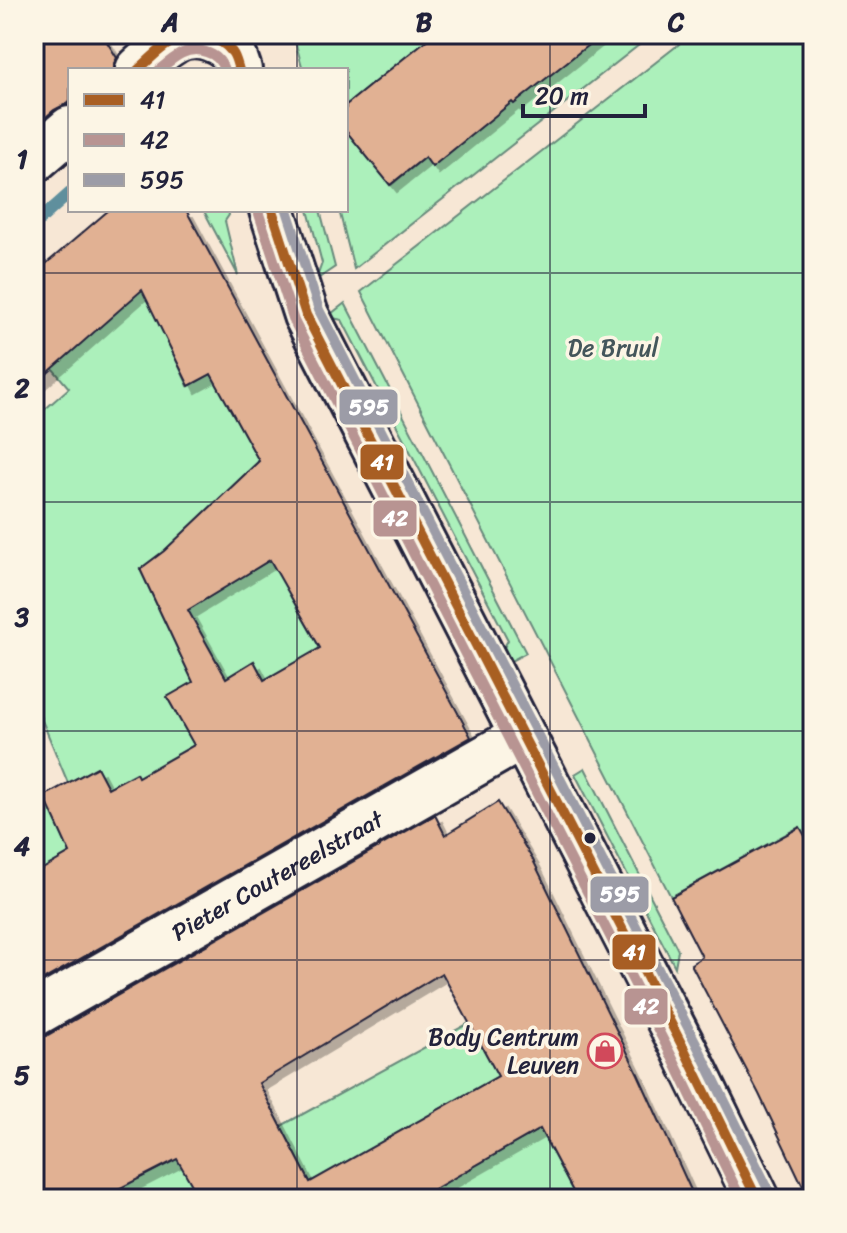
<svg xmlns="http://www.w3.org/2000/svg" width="847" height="1233" viewBox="0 0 847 1233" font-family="Sriracha,sans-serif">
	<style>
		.green { fill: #acf0bb; stroke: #67897b; stroke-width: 2 }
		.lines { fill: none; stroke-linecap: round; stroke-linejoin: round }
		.stream { stroke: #5f8f9d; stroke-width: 12 }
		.building { fill: #e1b193; stroke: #22223b; stroke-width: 2; fill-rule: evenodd; filter: url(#shadow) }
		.minor-casing { stroke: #22223b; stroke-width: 50 }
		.minor { stroke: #fcf5e5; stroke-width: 44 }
		.bus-1-casing { stroke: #fcf5e5; stroke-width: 16 }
		.bus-2-casing { stroke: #fcf5e5; stroke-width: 16 }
		.bus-3-casing { stroke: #fcf5e5; stroke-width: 16 }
		.bus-1 { stroke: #a85e24; stroke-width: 10 }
		.bus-2 { stroke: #b89492; stroke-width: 10 }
		.bus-3 { stroke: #9c9ca7; stroke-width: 10 }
		.grid { fill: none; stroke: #22223b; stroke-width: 2; stroke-opacity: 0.55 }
		.bus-dot { fill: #22223b; stroke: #fcf5e5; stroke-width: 3 }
		.labels { text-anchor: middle; stroke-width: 7; stroke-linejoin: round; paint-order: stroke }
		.park-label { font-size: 24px; fill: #44565b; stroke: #fcf5e5 }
		.street-label { font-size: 24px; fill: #22223b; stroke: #fcf5e5 }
		.poi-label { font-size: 24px; fill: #22223b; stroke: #fcf5e5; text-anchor: end }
		.line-badge { stroke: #fcf5e5; stroke-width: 3 }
		.badge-label { font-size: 22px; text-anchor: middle; font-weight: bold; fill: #fff }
		.neatline { fill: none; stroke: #22223b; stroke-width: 3 }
		.grid-label { font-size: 26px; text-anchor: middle; font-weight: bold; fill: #22223b }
	</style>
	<defs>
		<filter id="shadow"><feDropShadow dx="7" dy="7" stdDeviation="0" flood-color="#0004"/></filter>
	</defs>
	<rect width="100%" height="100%" fill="#f7e7d5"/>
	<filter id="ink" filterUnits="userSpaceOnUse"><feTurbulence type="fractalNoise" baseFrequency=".0125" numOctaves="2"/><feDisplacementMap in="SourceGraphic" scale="16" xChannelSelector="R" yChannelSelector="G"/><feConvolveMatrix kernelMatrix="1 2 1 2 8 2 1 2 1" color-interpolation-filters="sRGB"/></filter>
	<g filter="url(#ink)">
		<path class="green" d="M297 34H434L346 105V70H303L294 37Z
			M601 34H653L354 269 339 210H346V117L351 137 391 185 425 157 432 166 512 102 514 104Z
			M692 34H805L808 37 813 34V838L808 841 799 827 671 897 361 292Z
			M207 210H228L229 215 225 221 238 275 204 211Z
			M308 210H320L335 267 316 280 322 263Z
			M130 234 161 327 188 386 211 374 259 461 164 551 140 569 193 682 188 610 302 540 304 589 291 597 320 648 264 680 254 661 226 678 193 683 167 697 194 745 164 762 143 786 135 773 108 788 97 767 68 783 34 701V419L69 388 52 368Z
			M345 303 526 653 507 663 501 653 508 640 342 320 327 317Z
			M585 768 678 950 675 967 575 774Z
			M34 774 70 853 34 874Z
			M469 1023 498 1076 310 1182 281 1126Z
			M194 1065 263 1199H234L215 1164 189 1179 200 1199H99L205 1144 177 1091 34 1164V1147Z
			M540 1129 577 1199H417Z"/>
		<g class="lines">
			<path class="stream" d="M34 225 70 193"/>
		</g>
		<path class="building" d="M34 34H102L117 58 114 63V70H70V102L54 110 34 127Z
			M434 34H602L514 104 512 102 432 167 425 157 390 185 346 131V105Z
			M109 210H186L471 737 34 985V874L70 853 44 796 97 767 108 788 136 773 138 777 194 745 167 697 193 682 140 569 164 551 259 461 211 374 189 386 142 290 34 385V274ZM270 560 320 648 264 680 254 661 226 678 188 610Z
			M498 802 533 860 638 1074 695 1199H577L540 1129 417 1199H200L177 1159 99 1199H34V1039L46 1036 435 815 445 835ZM442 973 498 1076 310 1182 259 1083Z
			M800 827 813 850V1199H809L759 1094 691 964 702 957 671 897Z"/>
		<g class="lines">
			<g class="minor-casing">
				<g id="minor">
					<path d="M138 70C150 59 164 45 179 38 196 31 220 38 232 52 235 57 237 64 239 70"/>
					<path d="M34 160 70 129"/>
					<path d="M272 210 306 315 684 1049 757 1199"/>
					<path id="s1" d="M34 1014 522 737"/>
				</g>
			</g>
			<use href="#minor" class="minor"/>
			<g class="bus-1-casing">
				<path id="bus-1" d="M138 70C150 59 163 45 179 38 195 31 221 37 232 52 236 57 237 64 239 70
					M272 210 306 315 684 1049 757 1199"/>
			</g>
			<g class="bus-2-casing">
				<path id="bus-2" d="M159 70C173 58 187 45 206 52 216 55 221 60 224 70
					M259 214 294 321 671 1055 741 1199"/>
			</g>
			<g class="bus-3-casing">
				<path id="bus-3" d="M287 210 319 310 696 1043 770 1193"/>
			</g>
			<use href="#bus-1" class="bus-1"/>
			<use href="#bus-2" class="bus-2"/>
			<use href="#bus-3" class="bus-3"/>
		</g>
	</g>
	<path class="grid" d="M297 34V70M550 34V1199M297 210V1199M34 273H813M34 502H813M34 731H813M34 960H813"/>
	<defs>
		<g id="shop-ring" transform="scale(1.8)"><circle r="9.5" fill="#fcf5e5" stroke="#d1495b" stroke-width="1.5"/><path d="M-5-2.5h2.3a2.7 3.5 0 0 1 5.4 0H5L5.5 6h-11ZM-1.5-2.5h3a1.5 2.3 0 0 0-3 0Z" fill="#d1495b"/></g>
	</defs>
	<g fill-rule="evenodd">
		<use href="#shop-ring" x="605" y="1051"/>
	</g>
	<circle class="bus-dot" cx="590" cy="838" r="7"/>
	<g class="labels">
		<g class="park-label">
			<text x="613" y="356">De Bruul</text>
		</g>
		<g class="street-label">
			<text dy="8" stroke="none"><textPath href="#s1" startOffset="280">Pieter Coutereelstraat</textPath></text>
		</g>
		<g class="poi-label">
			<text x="579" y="1045">Body Centrum<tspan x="579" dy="28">Leuven</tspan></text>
		</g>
	</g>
	<g class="line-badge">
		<rect x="338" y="388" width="61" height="38" rx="8" fill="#9c9ca7"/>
		<rect x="359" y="443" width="46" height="38" rx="8" fill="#a85e24"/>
		<rect x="372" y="499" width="46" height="39" rx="8" fill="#b89492"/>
		<rect x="589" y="875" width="61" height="39" rx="8" fill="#9c9ca7"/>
		<rect x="611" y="933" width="46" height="38" rx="8" fill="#a85e24"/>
		<rect x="623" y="987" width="46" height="39" rx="8" fill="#b89492"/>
	</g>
	<g class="badge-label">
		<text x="369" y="415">595</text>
		<text x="382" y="470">41</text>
		<text x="395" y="526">42</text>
		<text x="620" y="902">595</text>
		<text x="634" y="960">41</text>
		<text x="646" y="1014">42</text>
	</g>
	<rect width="847" height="1233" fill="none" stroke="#fcf5e5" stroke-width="88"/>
	<rect x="68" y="68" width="280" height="144" fill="#fcf5e5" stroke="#a5a1a1" stroke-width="2"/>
	<rect x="84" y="94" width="40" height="12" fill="#a85e24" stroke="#a5a1a1" stroke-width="2"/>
	<text x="140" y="108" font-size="24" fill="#22223b">41</text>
	<rect x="84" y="134" width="40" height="12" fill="#b89492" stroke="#a5a1a1" stroke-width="2"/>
	<text x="140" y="148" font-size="24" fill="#22223b">42</text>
	<rect x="84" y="174" width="40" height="12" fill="#9c9ca7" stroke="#a5a1a1" stroke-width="2"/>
	<text x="140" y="188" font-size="24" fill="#22223b">595</text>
	<path d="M523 104v12h122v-12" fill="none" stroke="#22223b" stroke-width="4"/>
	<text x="535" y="104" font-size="24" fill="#22223b" stroke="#fcf5e5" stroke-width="6" paint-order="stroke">20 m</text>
	<rect x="44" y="44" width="759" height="1145" class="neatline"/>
	<g class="grid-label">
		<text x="170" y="31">A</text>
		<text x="424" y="31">B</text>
		<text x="676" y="31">C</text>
		<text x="22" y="168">1</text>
		<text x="22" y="397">2</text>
		<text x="22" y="626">3</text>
		<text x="22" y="855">4</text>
		<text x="22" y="1084">5</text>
	</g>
</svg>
